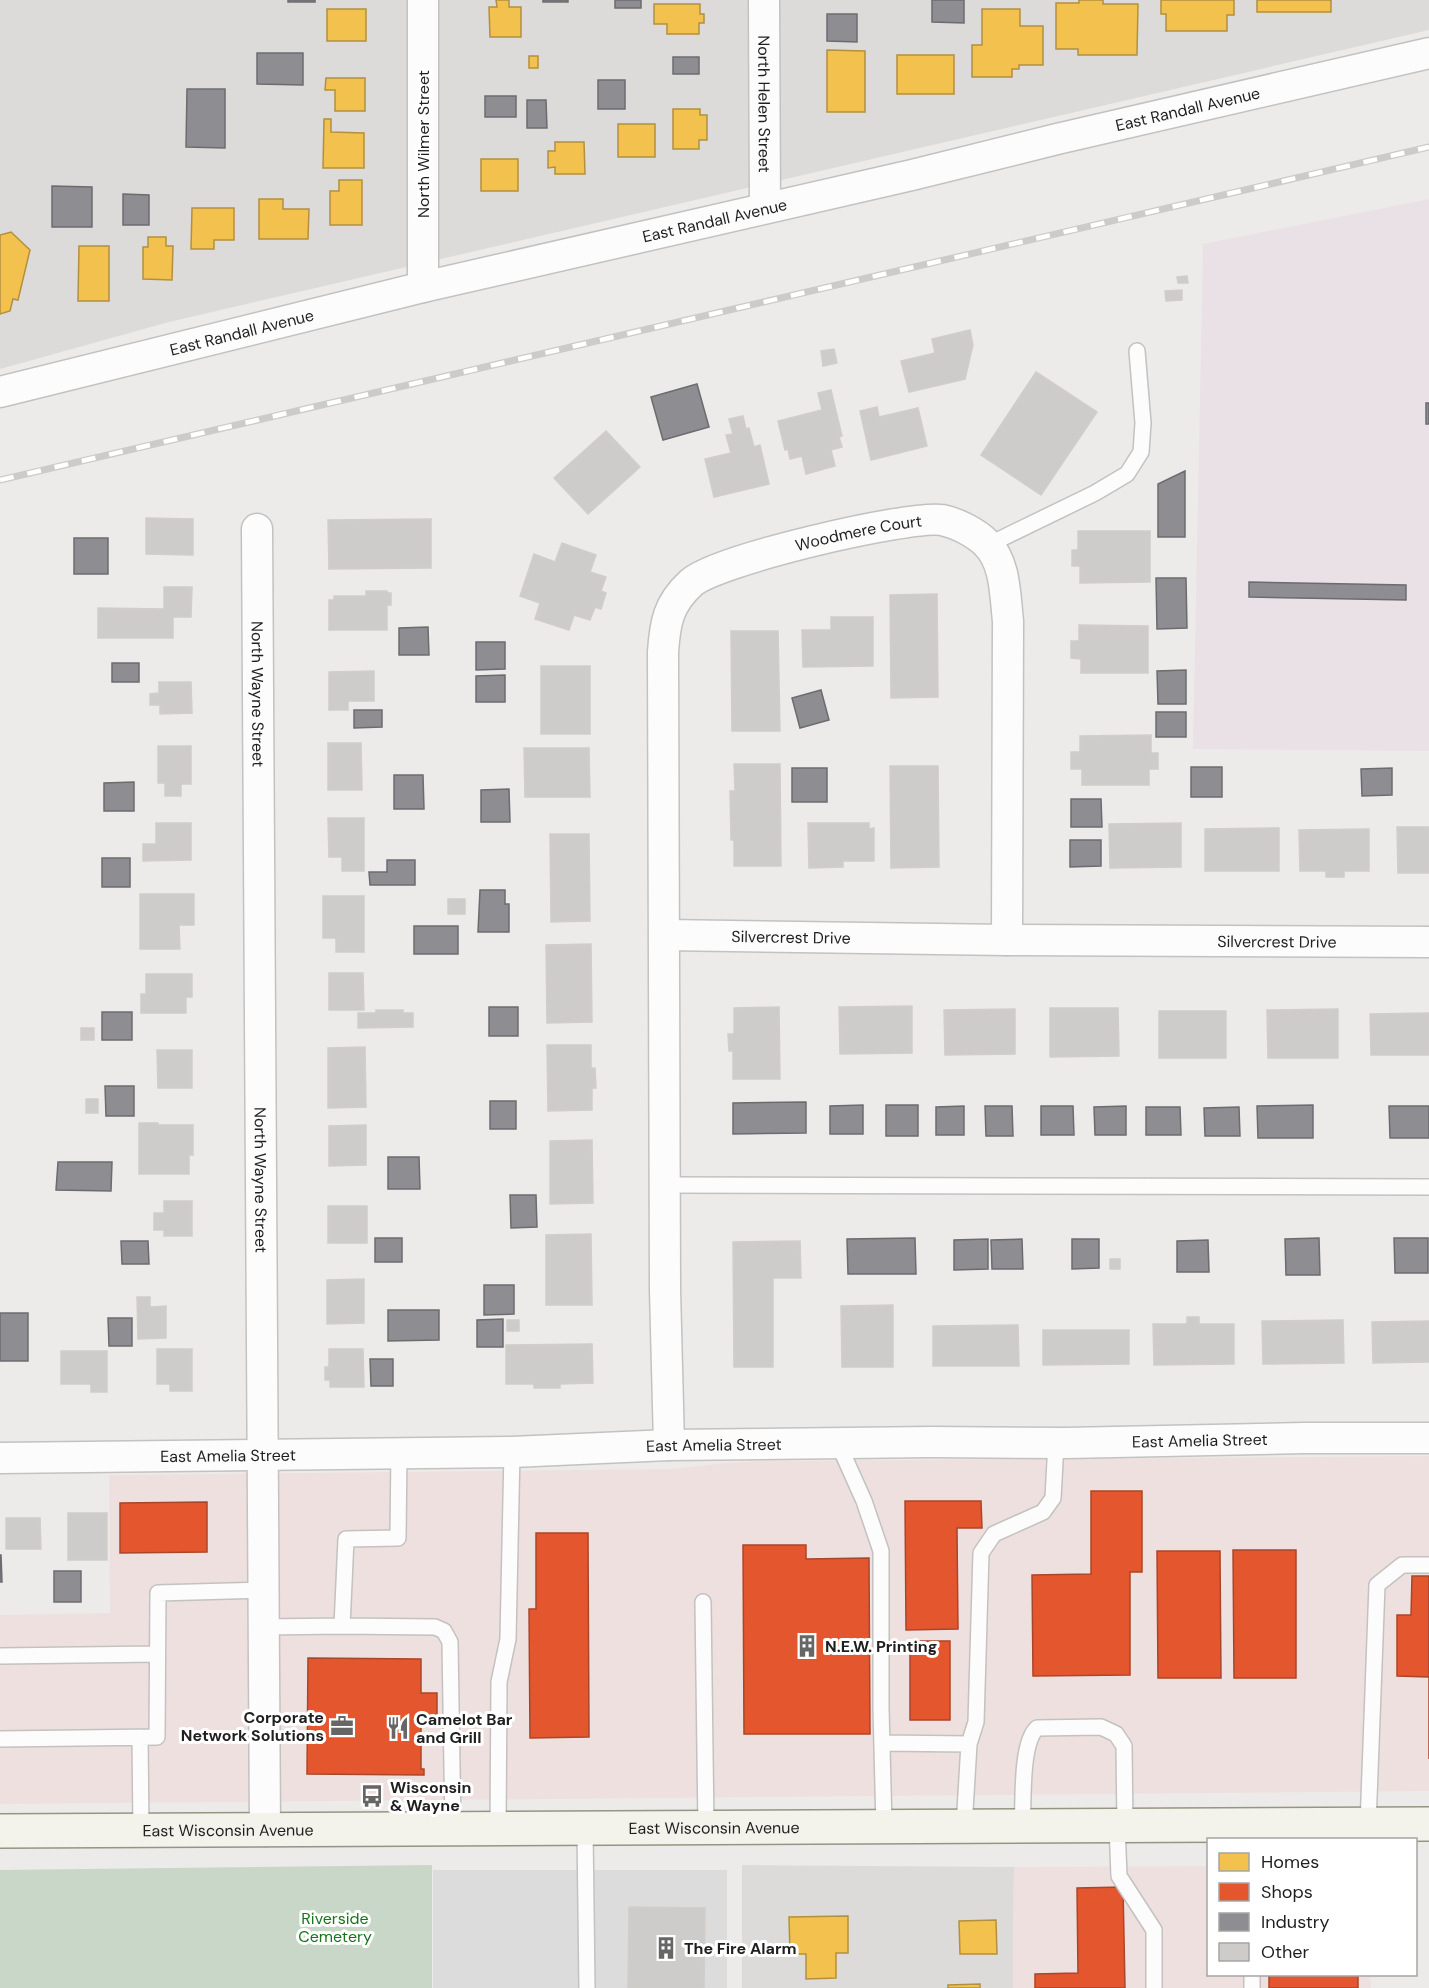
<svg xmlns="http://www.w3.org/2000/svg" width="1429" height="1988" viewBox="0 0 1429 1988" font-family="'DM Sans',sans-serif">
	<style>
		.residential { fill: #dcdbda }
		.commercial { fill: #eee0df }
		.industrial { fill: #eae1e7 }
		.cemetery { fill: #c8d7c8 }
		.parking { fill: #dddcdc }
		.homes { fill: #f2c14e; stroke: #b39040; stroke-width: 1.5 }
		.shops { fill: #e4572e; stroke: #a9462a; stroke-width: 1.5 }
		.industry { fill: #8d8d92; stroke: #6c6c70; stroke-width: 1.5 }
		.building { fill: #ceccca; stroke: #d0cdca; stroke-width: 1.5 }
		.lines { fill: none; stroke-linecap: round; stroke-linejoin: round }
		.lane-casing { stroke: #c3c2c1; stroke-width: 18 }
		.street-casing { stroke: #c3c2c1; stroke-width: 33 }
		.secondary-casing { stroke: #949582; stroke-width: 36 }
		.lane { stroke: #fcfcfc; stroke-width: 15 }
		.street { stroke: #fcfcfc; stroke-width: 30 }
		.secondary { stroke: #f3f3ec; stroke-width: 33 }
		.rail-casing { stroke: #cbcbca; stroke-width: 7 }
		.rail { stroke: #fff; stroke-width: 4.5; stroke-dasharray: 14; stroke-linecap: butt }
		.labels { text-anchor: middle; stroke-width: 6; stroke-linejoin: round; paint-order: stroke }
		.street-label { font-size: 16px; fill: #1f1f1f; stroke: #fff }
		.poi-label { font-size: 16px; font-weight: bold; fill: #1f1f1f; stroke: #fff; text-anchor: start }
		.park-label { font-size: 16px; fill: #16751a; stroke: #fff }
	</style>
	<rect width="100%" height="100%" fill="#edebe9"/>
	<path class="residential" d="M0 0H1429V30L169 322 0 369Z
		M742 1865 1014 1867 1013 1988H742Z"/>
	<path class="commercial" d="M1429 1456V1791L0 1804V1615L110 1613 109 1475 672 1469 725 1463 764 1461Z
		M1208 1866V1974L1370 1975 1371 1988H1013L1014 1867Z"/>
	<path class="industrial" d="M1429 199V751L1193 749 1203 244Z"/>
	<path class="cemetery" d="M432 1865V1988H0V1870Z"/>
	<path class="parking" d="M433 1870H727V1988H704V1908L629 1907 628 1988H433Z"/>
	<path class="homes" d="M496 0H509V7H521V37H490L489 7H497Z
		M1079 0H1103V4H1138L1137 55H1078V49H1056V3H1079Z
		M1161 0H1234V15H1227V31H1166V14H1161Z
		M1257 0H1331V12H1257Z
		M654 4H700V14H704V23H699V34H667V24H654Z
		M327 9H366V41H327Z
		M982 9H1020V26H1043V65H1019V69H1012V77H972V45H982Z
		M827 50 865 51V112H827Z
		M897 55H954V94H897Z
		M529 56H538V68H529Z
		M326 78H365V111H335V90H325Z
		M673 109H700V115H707V140H699V149H673Z
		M324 119H331V132L364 133V168H323Z
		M618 124H655V157H618Z
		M555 142H584L585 174H555V167L548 168V151H555Z
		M481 159H518V191H481Z
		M339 180H362V225H330V191H339Z
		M259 199H283V209H309L308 239H259Z
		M192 208H234V240H214V249H191Z
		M11 232 30 250 18 300 13 299 10 311 0 314V235Z
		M148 237H166V246H173L172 280 143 279V247H148Z
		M79 246H109V301H78Z
		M848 1916V1953H836V1978L806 1979V1954H790L789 1917Z
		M996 1920 997 1954H960L959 1921Z
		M980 1984V1988H948V1985Z"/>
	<path class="shops" d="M1091 1491H1142V1572H1130V1675L1033 1676 1032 1575 1091 1574Z
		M905 1501H981L982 1528H957L958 1629 906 1630Z
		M207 1502V1552L120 1553V1503Z
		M536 1533H588L589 1737 530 1738 529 1609H536Z
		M743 1545H806V1559L869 1558 870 1734H744Z
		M1233 1550H1296V1678H1234Z
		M1157 1551H1220L1221 1678H1158Z
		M1412 1576H1429V1759V1677L1397 1676V1615H1411Z
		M910 1641H950V1720H910Z
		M308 1658 421 1659V1693H437V1719H421V1769H424V1775L307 1774Z
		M1123 1887 1125 1988H1035V1974L1078 1973 1077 1888Z
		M1269 1974H1358V1988H1269Z"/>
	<path class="industry" d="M288 0H315V2H288Z
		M543 0H568V2H543Z
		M615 0H641V8H615Z
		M932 0H964V23L932 22Z
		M827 14H857V42L827 41Z
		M257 53H303V85L257 84Z
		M673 57H699V74H673Z
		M598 80H625V109H598Z
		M187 89H225V148L186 147Z
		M485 96H516V117H485Z
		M527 100H546L547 128H527Z
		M52 186 92 187V227H52Z
		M123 194 149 195V225H123Z
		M697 384 709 427 663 440 651 397Z
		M1426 403H1429V424H1426Z
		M1185 471V537H1158V484Z
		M74 538H108V574H74Z
		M1156 578H1186L1187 628 1157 629Z
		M1249 582 1406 585V600L1249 597Z
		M428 627 429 655H399V628Z
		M476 642H505V669L476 670Z
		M112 663H139V682H112Z
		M1186 670V704H1158L1157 671Z
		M505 675V702H476V676Z
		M821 690 829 720 800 728 792 698Z
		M354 710H382V727L354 728Z
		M1156 712H1186V737H1156Z
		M1191 767H1222V797H1191Z
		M792 768H827V802H792Z
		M1392 768V795L1362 796 1361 769Z
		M394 775H423L424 809H394Z
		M134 782V811H104V783Z
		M509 789 510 822H481V790Z
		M1071 799H1101L1102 827H1071Z
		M1070 840H1101V866L1070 867Z
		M102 858H130V887H102Z
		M387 860H415V885H370L369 872H387Z
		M480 890H505V904H509V932H478Z
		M414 926H458V954H414Z
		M489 1007H518V1036H489Z
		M102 1012H132V1040H102Z
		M105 1086H134V1116H106Z
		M490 1101H516V1129H490Z
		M806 1102V1133L733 1134V1103Z
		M863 1105V1134H830V1106Z
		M886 1105H918V1136H886Z
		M1313 1105V1138H1258L1257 1106Z
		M964 1106V1135H936V1107Z
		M985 1106H1012L1013 1136H986Z
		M1041 1106H1073L1074 1135H1041Z
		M1126 1106V1135H1095L1094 1107Z
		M1389 1106H1429V1138H1390Z
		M1146 1107H1180L1181 1135H1146Z
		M1239 1107 1240 1136H1205L1204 1108Z
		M388 1157H419L420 1189H388Z
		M58 1162H112L111 1191 56 1190Z
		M510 1195H536L537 1227 511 1228Z
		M375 1238H402V1262H375Z
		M915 1238 916 1274H848L847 1239Z
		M1319 1238 1320 1275H1286L1285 1239Z
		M1394 1238H1428V1273H1395Z
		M988 1239V1269L954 1270V1240Z
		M1022 1239 1023 1269H992L991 1240Z
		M1072 1239H1099V1268L1072 1269Z
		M1208 1240 1209 1272H1177V1241Z
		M121 1241H148L149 1264H122Z
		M484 1285H514V1314L484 1315Z
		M388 1310H439V1340L388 1341Z
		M0 1313H28V1361H0Z
		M108 1318H132V1346H109Z
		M503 1319V1347H477V1320Z
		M370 1359H393V1386H371Z
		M0 1555H1L2 1582H0Z
		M54 1571H81V1602H54Z"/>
	<path class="building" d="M1187 276 1188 283H1178L1177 277Z
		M1182 290V300L1166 301 1165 291Z
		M970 330 973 345 965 379 909 392 901 361 935 353 932 339Z
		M834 349 837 363 823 366 821 351Z
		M1036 372 1097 412 1041 495 981 455Z
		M831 390 842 436 839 437 842 447 831 450 835 466 806 474 802 456 790 459 788 449 785 450 778 421 822 410 818 393Z
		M877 407 879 417 918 408 927 446 871 460 860 411Z
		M743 416 746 429 749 428 754 447 760 445 769 484 714 497 705 459 731 453 726 435 733 434 729 419Z
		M606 431 640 467 588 514 554 478Z
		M146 518 193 519V555L146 554Z
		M431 519V568L329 569 328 520Z
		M1078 531H1150V582L1080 583V566H1072V550H1078Z
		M562 543 596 555 590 572 606 577 601 591 606 593 601 609 595 607 590 620 574 615 569 630 535 619 540 603 520 596 534 554 555 562Z
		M164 587H192L191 617H173V638H98V608L164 609Z
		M366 591H387V593H391V605H387V630H329V600H334V596H366Z
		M937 594 938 697 891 698 890 595Z
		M831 617H873V666L803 667 802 630H831Z
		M1079 625 1148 626V673H1081V659L1071 658V641H1079Z
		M731 631H778L780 731H732Z
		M541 666H590V734H541Z
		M374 671V701H348V710H329V672Z
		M159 682H191L192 713 160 714V705H150V694L159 693Z
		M1151 735V753H1158V769H1149V785H1082V769H1071V752H1080V736Z
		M328 743H361L362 790H328Z
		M158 746H191V784H181V796H165V783H158Z
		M524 748H589L590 797H525Z
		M734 764H780L781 866H734V840H731L730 791H735Z
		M890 766H938L939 867 891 868Z
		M328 818H364V871H342V857H329Z
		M156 823H191V860L143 861V844H156Z
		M808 823H869V829L874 828V861H843V867L809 868Z
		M1181 823V867L1110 868 1109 824Z
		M1397 827H1429V873H1398Z
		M1279 828V871H1205V829Z
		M1369 829V871H1344V877H1326V871H1300L1299 830Z
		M550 834H589L590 921 551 922Z
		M140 894H194V925H179L180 949H140Z
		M323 896H364V952H336V938H323Z
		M448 899H465V914H448Z
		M591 944 592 1022 547 1023 546 945Z
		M329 973H363L364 1010H329Z
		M146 974H192V997H186V1013H141V994H146Z
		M912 1006V1053L840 1054 839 1007Z
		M779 1007 780 1079H733V1051H729L728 1034H734V1008Z
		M1050 1008H1118L1119 1056 1050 1057Z
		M1015 1009V1054L945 1055 944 1010Z
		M1338 1009V1058H1268L1267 1010Z
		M376 1010H403V1013H413V1027L358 1028V1013H376Z
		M1159 1011H1226V1058H1159Z
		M1429 1013V1055H1371L1370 1014Z
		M81 1028H94V1040H81Z
		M547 1045H591V1068H595L596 1088H592V1110L548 1111Z
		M365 1047 366 1107 328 1108V1048Z
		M157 1050H192V1088H158Z
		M86 1099H98V1113H86Z
		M139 1123H158V1125H193V1155H189V1174H139Z
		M366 1125V1165L329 1166V1126Z
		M592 1140 593 1203 550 1204V1141Z
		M164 1201H192V1236H164V1230H154V1213H164Z
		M328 1206H367V1243H328Z
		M591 1234 592 1305H546V1235Z
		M800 1241 801 1278H773V1367H734L733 1242Z
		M1110 1259H1120V1269H1110Z
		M364 1279V1323L327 1324V1280Z
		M137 1297H150V1307L166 1306V1338L138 1339Z
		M893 1305V1367H842L841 1306Z
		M1187 1317H1199V1324H1234V1364L1154 1365 1153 1324H1187Z
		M507 1320H519V1331H507Z
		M1343 1320 1344 1363 1263 1364 1262 1321Z
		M1429 1321V1362L1373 1363 1372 1322Z
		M1018 1325 1019 1366H933V1326Z
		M1043 1330H1129V1364L1043 1365Z
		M592 1344 593 1383 560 1384V1388H534V1384H506V1345Z
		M157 1349H192V1391H170V1384H157Z
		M329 1349H363L364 1387H330V1380H325V1367H329Z
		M61 1351H107V1392H91V1384H61Z
		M68 1513H107V1560H68Z
		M6 1518H40L41 1549H6Z
		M629 1907 705 1908 704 1988H628Z"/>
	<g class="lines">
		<g class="lane-casing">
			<path id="lane" d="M988 545 1095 493 1127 474 1141 452 1143 423 1137 351
				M665 1185 1429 1187
				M838 1443 864 1501 881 1551V1708L884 1827
				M703 1602 706 1828
				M342 1626 346 1539 398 1538 399 1452
				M263 1627 342 1626 435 1627 444 1631 450 1642 453 1830
				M0 1656 157 1654
				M140 1737 141 1831
				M0 1739 157 1737 158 1593 263 1590
				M882 1743 969 1744 976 1722 981 1553 994 1534 1043 1512 1053 1498 1056 1443
				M1368 1825 1377 1585 1402 1565H1429
				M1117 1826 1119 1876 1154 1930V1988
				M964 1827 969 1744
				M1022 1827C1024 1803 1020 1744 1037 1728L1101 1727 1116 1734 1124 1746 1125 1826
				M498 1829 499 1682 508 1639 512 1452
				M585 1829 587 1988
				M1252 1988V1974"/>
		</g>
		<g class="street-casing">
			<g id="street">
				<path id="s1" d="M764 0 765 208"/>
				<path d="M423 287V0"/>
				<path id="s2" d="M0 392 423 287 912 175 1057 139 1429 53"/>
				<path id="s3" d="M257 529 265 1831"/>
				<path id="s4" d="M665 935 1007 940 1429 942"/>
				<path id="s5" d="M669 1445 665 1290 663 652C665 623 668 604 691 583 716 560 908 515 942 520 957 523 976 533 986 543 1006 562 1005 596 1008 621L1007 940"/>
				<path id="s6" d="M0 1458 512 1452 669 1445 931 1442 1066 1443 1304 1438H1429"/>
			</g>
		</g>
		<g class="secondary-casing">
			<g id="secondary">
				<path id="s7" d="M0 1831 1429 1824"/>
			</g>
		</g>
		<use href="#lane" class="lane"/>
		<use href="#street" class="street"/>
		<use href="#secondary" class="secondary"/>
		<g class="rail-casing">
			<path id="rail" d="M0 480 1429 147"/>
		</g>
		<use href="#rail" class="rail"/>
	</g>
	<defs>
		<g id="building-bare" transform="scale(1.8)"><path d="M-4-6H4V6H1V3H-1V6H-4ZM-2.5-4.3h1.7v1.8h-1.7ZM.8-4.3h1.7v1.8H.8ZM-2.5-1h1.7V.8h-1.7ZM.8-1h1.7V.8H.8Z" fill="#676666" stroke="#fff" stroke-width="2.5" paint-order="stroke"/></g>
		<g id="office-bare" transform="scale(1.8)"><path d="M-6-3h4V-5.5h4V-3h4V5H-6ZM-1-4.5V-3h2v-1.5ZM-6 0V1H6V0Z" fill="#676666" stroke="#fff" stroke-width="2.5" paint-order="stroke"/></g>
		<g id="restaurant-bare" transform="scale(1.8)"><path d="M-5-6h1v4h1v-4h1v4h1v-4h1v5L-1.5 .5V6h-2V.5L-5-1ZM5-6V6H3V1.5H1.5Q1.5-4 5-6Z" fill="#676666" stroke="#fff" stroke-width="2.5" paint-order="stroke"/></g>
		<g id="bus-bare" transform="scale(1.8)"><path d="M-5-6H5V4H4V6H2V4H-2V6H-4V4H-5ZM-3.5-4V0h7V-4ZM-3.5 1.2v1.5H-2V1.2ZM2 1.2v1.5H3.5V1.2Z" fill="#676666" stroke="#fff" stroke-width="2.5" paint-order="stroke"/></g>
	</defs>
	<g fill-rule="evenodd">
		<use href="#building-bare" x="807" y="1646"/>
		<use href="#office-bare" x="342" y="1726"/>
		<use href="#restaurant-bare" x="398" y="1728"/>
		<use href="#bus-bare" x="372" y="1796"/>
		<use href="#building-bare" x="666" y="1948"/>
	</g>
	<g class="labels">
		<g class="street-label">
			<text dy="6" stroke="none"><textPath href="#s1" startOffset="104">North Helen Street</textPath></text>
			<text dy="6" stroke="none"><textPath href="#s2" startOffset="1221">East Randall Avenue</textPath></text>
			<text transform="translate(423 144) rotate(-90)" y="6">North Wilmer Street</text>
			<text dy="6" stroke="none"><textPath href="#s2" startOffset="735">East Randall Avenue</textPath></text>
			<text dy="6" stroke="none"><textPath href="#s2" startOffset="249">East Randall Avenue</textPath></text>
			<text dy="6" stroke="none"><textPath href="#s5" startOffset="1046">Woodmere Court</textPath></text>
			<text dy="6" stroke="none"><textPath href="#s3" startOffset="165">North Wayne Street</textPath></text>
			<text dy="6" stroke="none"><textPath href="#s4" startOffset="126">Silvercrest Drive</textPath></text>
			<text dy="6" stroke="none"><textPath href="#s4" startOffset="612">Silvercrest Drive</textPath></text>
			<text dy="6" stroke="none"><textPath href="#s3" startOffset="651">North Wayne Street</textPath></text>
			<text dy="6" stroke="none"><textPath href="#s6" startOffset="1200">East Amelia Street</textPath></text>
			<text dy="6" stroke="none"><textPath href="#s6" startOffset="714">East Amelia Street</textPath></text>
			<text dy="6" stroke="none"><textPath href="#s6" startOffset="228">East Amelia Street</textPath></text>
			<text dy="6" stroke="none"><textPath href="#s7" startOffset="714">East Wisconsin Avenue</textPath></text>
			<text dy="6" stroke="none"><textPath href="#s7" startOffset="228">East Wisconsin Avenue</textPath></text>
		</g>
		<g class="poi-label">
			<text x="825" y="1652">N.E.W. Printing</text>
			<text x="324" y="1723" text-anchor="end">Corporate<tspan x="324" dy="18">Network Solutions</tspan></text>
			<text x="416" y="1725">Camelot Bar<tspan x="416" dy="18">and Grill</tspan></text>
			<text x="390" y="1793">Wisconsin<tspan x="390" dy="18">&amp; Wayne</tspan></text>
			<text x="684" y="1954">The Fire Alarm</text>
		</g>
		<g class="park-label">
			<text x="335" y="1924">Riverside<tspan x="335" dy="18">Cemetery</tspan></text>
		</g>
	</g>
	<rect x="1207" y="1838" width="210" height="138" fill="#ffffff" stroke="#a5a5a5" stroke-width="1.5"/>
	<rect x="1219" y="1853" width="30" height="18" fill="#f2c14e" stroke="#a5a5a5" stroke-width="1.5"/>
	<text x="1261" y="1868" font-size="18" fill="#1f1f1f">Homes</text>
	<rect x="1219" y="1883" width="30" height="18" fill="#e4572e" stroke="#a5a5a5" stroke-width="1.5"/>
	<text x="1261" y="1898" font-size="18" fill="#1f1f1f">Shops</text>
	<rect x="1219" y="1913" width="30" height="18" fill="#8d8d92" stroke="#a5a5a5" stroke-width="1.5"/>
	<text x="1261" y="1928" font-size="18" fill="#1f1f1f">Industry</text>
	<rect x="1219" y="1943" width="30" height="18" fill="#ceccca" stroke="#a5a5a5" stroke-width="1.5"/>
	<text x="1261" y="1958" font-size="18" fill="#1f1f1f">Other</text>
</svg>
